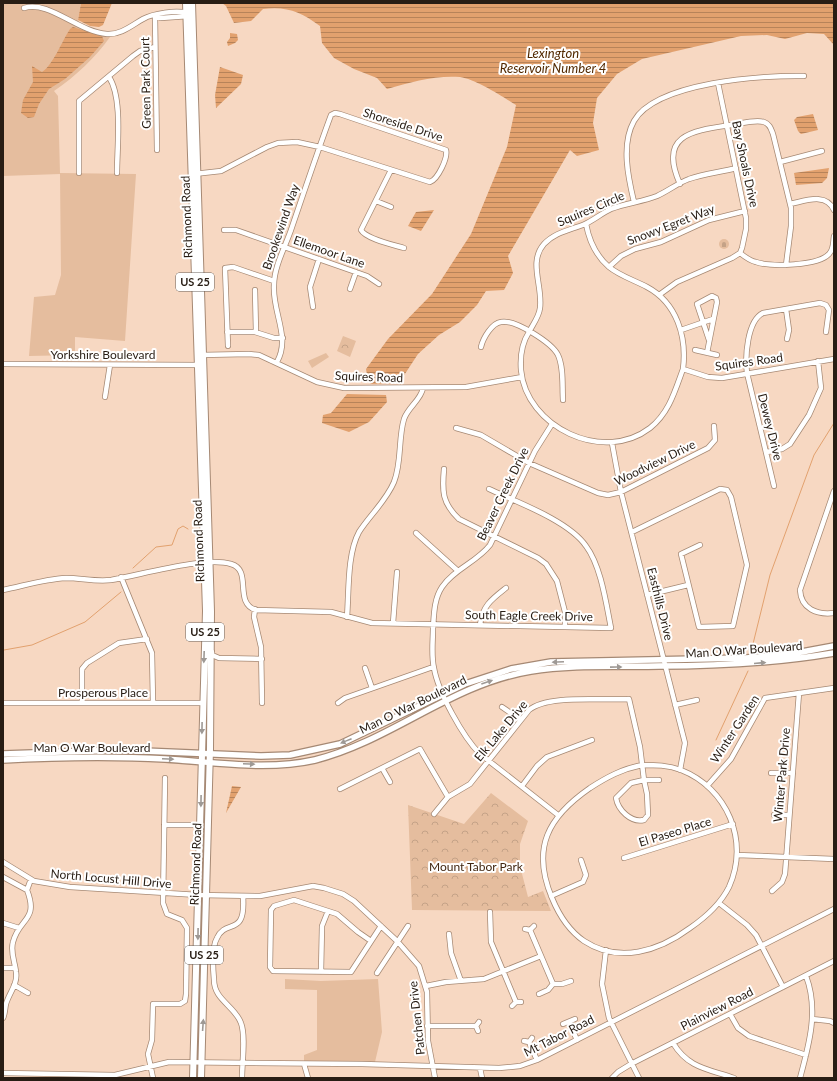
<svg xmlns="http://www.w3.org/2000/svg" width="837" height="1081" viewBox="0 0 837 1081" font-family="Lato,sans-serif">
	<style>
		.grass { fill: #e5bd9e }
		.forest { fill: url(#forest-crowns) }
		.cemetery { fill: url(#cemetery-stones) }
		.water { fill: url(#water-rules) }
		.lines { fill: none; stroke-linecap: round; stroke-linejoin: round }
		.stream { stroke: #e2a16e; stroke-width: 1 }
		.minor-casing { stroke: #a68974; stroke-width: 6 }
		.major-casing { stroke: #a68974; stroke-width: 8 }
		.highway-casing { stroke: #a68974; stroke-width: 8 }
		.minor { stroke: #fff; stroke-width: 4.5 }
		.major { stroke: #fff; stroke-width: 5.5 }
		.highway { stroke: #fff; stroke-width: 6 }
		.oneway { fill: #9e9995 }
		.labels { text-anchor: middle; stroke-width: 4; stroke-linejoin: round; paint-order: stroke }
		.shield { fill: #fff; stroke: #68615a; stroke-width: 1 }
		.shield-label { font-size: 11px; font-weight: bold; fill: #281d14 }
		.street-label { font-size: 12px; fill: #281d14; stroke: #fff }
		.park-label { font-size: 12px; fill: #422711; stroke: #fff }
		.water-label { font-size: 13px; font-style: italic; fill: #522900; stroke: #fff }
	</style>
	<defs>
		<pattern id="forest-crowns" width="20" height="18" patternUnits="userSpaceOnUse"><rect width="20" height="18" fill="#e5bd9e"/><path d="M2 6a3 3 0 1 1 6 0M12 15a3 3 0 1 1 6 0" fill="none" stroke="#c4a287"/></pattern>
		<pattern id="cemetery-stones" width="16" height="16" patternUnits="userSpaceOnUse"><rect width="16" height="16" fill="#e5bd9e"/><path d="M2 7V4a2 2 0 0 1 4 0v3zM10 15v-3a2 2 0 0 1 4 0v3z" fill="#c4a287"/></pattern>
		<pattern id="water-rules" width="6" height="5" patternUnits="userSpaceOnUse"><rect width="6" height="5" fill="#e2a16e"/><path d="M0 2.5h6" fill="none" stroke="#b78359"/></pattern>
	</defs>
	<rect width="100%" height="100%" fill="#f7d8c2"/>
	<path class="grass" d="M3 3H81L78 20 83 29 110 37C95 58 76 76 54 91L58 96 60 173 136 174 125 341 75 337V355L29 356 34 297 55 295 61 275 60 174 3 176Z
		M326 353 329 357 312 368 308 361Z
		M285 979 321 981 378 979 382 1032 375 1062 306 1063 304 1062V1055L317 1050V990L285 989Z"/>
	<path class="forest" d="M343 336 356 341 350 357 337 351Z
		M491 793 528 821 520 844V866L528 897 543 891 551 911 412 910 408 805 464 824Z"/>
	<path class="cemetery" d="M719 244a5 5 0 1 1 10 0a5 5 0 1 1-10 0Z"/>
	<path class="water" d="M81 3H112L103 25 99 27 90 26 78 20Z
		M222 3H834V45L824 34 807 33 785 39 767 35 741 36 642 59 617 74 597 98 593 123 599 150 577 156 570 150 508 256 513 273 504 290 486 291 477 305 460 322 439 335 418 354 399 383 371 384 368 381 366 369 388 339 432 294 471 234 507 147 516 105C502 96 475 79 460 77 436 75 411 82 387 89L377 78 354 69 334 58 322 43 320 26C301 12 287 6 263 9L251 21 234 23 226 6Z
		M73 27 102 36 104 41 90 57 65 79 49 89 39 104 34 117 28 118 21 113 23 100 33 82 32 66 42 72C53 65 62 41 70 29Z
		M230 33 237 34 238 40 235 43 228 46 227 42 230 38Z
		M220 67 243 75 241 84 216 108 215 95Z
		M813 114 818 130 801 134 798 131 794 120 797 117Z
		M829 168 827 178 822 183 796 185 794 173Z
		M434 210 421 231 408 226 416 212Z
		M347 394 386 395 387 402 369 422 349 432 322 423 323 415 331 413Z
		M232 786 241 787 226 813Z"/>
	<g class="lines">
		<path class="stream" d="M133 568 156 547 172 545 178 529 183 526 188 529
			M4 650 32 645 85 622 121 592
			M751 652 770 575 814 455 834 423
			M716 740 748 671"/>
		<g class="minor-casing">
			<path id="minor" d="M24 8C49 0 78 32 107 34 121 35 132 25 143 19 154 13 176 10 188 13
				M155 16 157 150
				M155 16 161 18 189 16
				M109 77C123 98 117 147 117 173
				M780 162 822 151
				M736 168C721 172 704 174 689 179 678 183 668 191 657 196 642 202 626 203 611 209 602 213 594 220 585 224 571 230 555 232 544 244 528 262 543 286 540 308 539 317 533 324 529 332 522 343 520 357 521 370 526 427 603 464 650 428 669 413 675 391 683 369L708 377 722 378 834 359
				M391 170 361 230C366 239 394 245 404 248
				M79 173V101L133 56 140 51 155 47
				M194 174 221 171 267 147 278 143 297 142 320 147 430 182C438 179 448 158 446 150L340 114 335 113 331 115C317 153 304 192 291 230 285 247 274 267 274 285 272 312 291 337 277 362
				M680 184C658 135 691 131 731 125 740 124 755 119 764 122 770 124 771 129 773 134L791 208V226L786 265
				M376 201 391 207
				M634 202C628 177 621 144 634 121 656 82 764 75 804 76
				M790 204C805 201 826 192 834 210
				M586 224C589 240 595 255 609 267 620 276 634 280 647 287 677 303 687 337 683 369
				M224 230H236L367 276 379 284
				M740 253C745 257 750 261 756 262 771 267 818 266 829 254 834 249 833 242 834 236
				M609 267 621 256 635 249 661 242 709 220 745 211
				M350 289 356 272
				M255 290 256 332
				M659 295 677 282 732 258 740 253 742 248 746 229V218L718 83
				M313 307 310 287 319 259
				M786 309 789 330 787 339
				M681 330 713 319
				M227 332H255L274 338H283
				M228 346 225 268 233 267 274 281
				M481 347C483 338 492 323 501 322 515 319 552 343 558 355 564 368 562 386 563 400
				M695 350 717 355
				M707 353 717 302 716 298 712 296 697 304 709 340
				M201 355 249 354 259 355 317 382 344 388 466 387 522 377
				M3 364 201 365
				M105 397 110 365
				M552 424 535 451 490 545C477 562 454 569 442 587 434 599 434 614 433 628 433 641 431 656 434 668 438 692 463 737 480 754L558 815
				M456 428 481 435 529 463 598 493 608 495 621 492 708 448 715 440 714 426
				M612 443 621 492 685 743 680 770
				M767 452 782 449 790 444 809 415 821 388 818 361
				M444 469C442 491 442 503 459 519L538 558 546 564 557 581 565 612V627
				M774 486 747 373C745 357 747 321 763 313L820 303 826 305 829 310 826 332
				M834 491 800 590C801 609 817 615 834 613
				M632 532 720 489 727 490 731 497 747 565 733 626 699 627 681 554 700 545
				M416 533 458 571
				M121 577 152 653 153 702
				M3 590C23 586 45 579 66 578 81 578 96 582 111 580 141 575 204 556 231 564 253 570 233 603 256 610L331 612 372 623 611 628C606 603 601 566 586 546 569 521 517 502 489 489
				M647 595 688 585
				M255 609 254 617 261 647 262 703
				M347 617C349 592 347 554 359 532 370 515 386 501 394 482 402 462 398 439 404 419 408 407 421 400 423 388
				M393 623 397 572
				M480 625C482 606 492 599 506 588
				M212 652V655L219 658 262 659
				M365 668 372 688
				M3 703H203
				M82 703V669L87 663 119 643 147 639
				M338 703 345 698 433 667
				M675 705 697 700
				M502 707 521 720
				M642 765C655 765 668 765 681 770 727 788 750 841 729 887 720 905 706 917 690 928 659 951 619 964 584 941 568 930 559 915 552 898 531 848 548 817 590 788 607 777 622 769 642 765Z
				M382 768 390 782
				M771 773H793
				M644 780 647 794 648 815 644 820C631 823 618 810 616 798L631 783Z
				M522 786 537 766 547 757 592 740
				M707 786 731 759 765 698 834 688
				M340 789 420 749 448 797
				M434 814 448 797 470 784 529 710C548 694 603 701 629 699L640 747 644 780H659
				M774 815H788
				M164 825H200
				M737 855 834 859
				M624 858 733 824
				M3 862 34 881 70 887 198 895 260 896 313 886 324 888 343 894 354 901 397 941 419 966 427 992 428 1041 435 1078
				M3 877 27 890
				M772 891 782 882 785 874 799 693
				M551 896 583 882 586 875 581 860
				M719 903 747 925 756 935 783 987
				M490 912 491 942 516 1002
				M3 923 19 928
				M525 929 530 930 534 926
				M530 930 553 984
				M449 934 451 953 461 981
				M371 941 358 932 337 914 294 900 274 906 271 910 270 967 273 971 351 972 381 926
				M606 950 602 984 609 1018 639 1078
				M3 968H15
				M321 972 322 926 328 911
				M377 973 408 926
				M14 985 28 993
				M426 986 446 982 484 979 541 956
				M539 994 548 990 553 984H562L571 981
				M512 1006 516 1002H521
				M730 1014 738 1028 749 1036 806 1055
				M3 1018C5 1015 5 1008 6 1004 9 993 18 984 16 972 15 962 10 952 13 942 19 918 39 921 27 890L31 879
				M812 1019 830 1021 834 1023
				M569 1022 577 1040
				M563 1024 575 1019
				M427 1026H476
				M478 1031 476 1026 479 1022
				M524 1041 529 1042 532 1038
				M529 1042 537 1060
				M673 1043C688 1068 708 1069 734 1078
				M304 1064 308 1078
				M480 1068 482 1078
				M3 1073 115 1075 169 1062 362 1064 499 1068 520 1066 537 1060 834 909
				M153 1078 148 1054 152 1040 153 1004H180L185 1001 186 994 187 928 182 920 167 914 163 903 165 778
				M242 1078C242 1063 246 1036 241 1023 235 1006 214 1000 214 980 213 969 211 948 217 938 226 918 246 938 243 896
				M612 1078 618 1072 631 1064 834 961
				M800 1078C809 1045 819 1010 806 976"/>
		</g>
		<g class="major-casing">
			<path id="major" d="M3 754 120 750 261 756 290 755 340 744 465 684 511 669 551 662 746 658 791 654 834 646
				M3 760C57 757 111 756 165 759 214 762 267 771 315 760 391 741 451 684 531 671 573 664 617 667 659 666 718 666 776 663 834 653"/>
		</g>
		<g class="highway-casing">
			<path id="highway" d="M186 3 206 611 193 1078
				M192 3 211 611 210 749 201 1078"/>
		</g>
		<use href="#minor" class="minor"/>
		<use href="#major" class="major"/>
		<use href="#highway" class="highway"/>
	</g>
	<defs><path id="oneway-solid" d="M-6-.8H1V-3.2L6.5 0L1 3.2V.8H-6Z"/></defs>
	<g class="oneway">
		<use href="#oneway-solid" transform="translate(204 657) rotate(92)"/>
		<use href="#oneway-solid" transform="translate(558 662) rotate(178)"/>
		<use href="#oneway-solid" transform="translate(760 663) rotate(-5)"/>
		<use href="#oneway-solid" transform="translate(616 667) rotate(-1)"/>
		<use href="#oneway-solid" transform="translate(487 682) rotate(-19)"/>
		<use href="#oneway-solid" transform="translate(202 728) rotate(91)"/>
		<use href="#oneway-solid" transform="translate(346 741) rotate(158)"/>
		<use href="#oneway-solid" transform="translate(168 759) rotate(3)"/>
		<use href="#oneway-solid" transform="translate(249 764) rotate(3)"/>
		<use href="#oneway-solid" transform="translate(201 801) rotate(91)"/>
		<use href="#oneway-solid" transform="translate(198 934) rotate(91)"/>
		<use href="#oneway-solid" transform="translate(203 1025) rotate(-86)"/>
	</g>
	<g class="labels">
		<g class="shield">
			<rect x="176" y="273" width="38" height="18" rx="3"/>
			<rect x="186" y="623" width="38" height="18" rx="3"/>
			<rect x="185" y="946" width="38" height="18" rx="3"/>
		</g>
		<g class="shield-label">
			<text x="195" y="286">US 25</text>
			<text x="205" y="636">US 25</text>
			<text x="204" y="959">US 25</text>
		</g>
		<g class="street-label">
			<text transform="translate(146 83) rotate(-91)" y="4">Green Park Court</text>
			<text transform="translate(403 125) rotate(18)" y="4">Shoreside Drive</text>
			<text transform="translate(745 164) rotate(78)" y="4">Bay Shoals Drive</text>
			<text transform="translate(591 209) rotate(-23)" y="4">Squires Circle</text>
			<text transform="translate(187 217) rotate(-92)" y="4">Richmond Road</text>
			<text transform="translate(671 225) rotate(-21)" y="4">Snowy Egret Way</text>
			<text transform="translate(281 227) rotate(-71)" y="4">Brookewind Way</text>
			<text transform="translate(329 252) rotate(19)" y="4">Ellemoor Lane</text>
			<text x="103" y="359">Yorkshire Boulevard</text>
			<text transform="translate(749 362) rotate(-8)" y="4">Squires Road</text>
			<text transform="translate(369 377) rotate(2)" y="4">Squires Road</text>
			<text transform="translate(770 427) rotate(76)" y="4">Dewey Drive</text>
			<text transform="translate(655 463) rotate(-26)" y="4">Woodview Drive</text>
			<text transform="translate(503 494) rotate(-64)" y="4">Beaver Creek Drive</text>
			<text transform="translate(199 541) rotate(-92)" y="4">Richmond Road</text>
			<text transform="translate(660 604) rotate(76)" y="4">Easthills Drive</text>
			<text transform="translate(529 616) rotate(1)" y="4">South Eagle Creek Drive</text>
			<text transform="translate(744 650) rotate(-4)" y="4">Man O War Boulevard</text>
			<text x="103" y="697">Prosperous Place</text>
			<text transform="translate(413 705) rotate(-26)" y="4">Man O War Boulevard</text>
			<text transform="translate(735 729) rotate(-57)" y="4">Winter Garden</text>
			<text transform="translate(501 731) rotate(-50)" y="4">Elk Lake Drive</text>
			<text x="92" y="752">Man O War Boulevard</text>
			<text transform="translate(782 775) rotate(-85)" y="4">Winter Park Drive</text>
			<text transform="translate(675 832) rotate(-17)" y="4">El Paseo Place</text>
			<text transform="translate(196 864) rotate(-88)" y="4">Richmond Road</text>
			<text transform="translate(111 879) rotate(5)" y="4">North Locust Hill Drive</text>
			<text transform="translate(717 1009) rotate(-27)" y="4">Plainview Road</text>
			<text transform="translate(417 1018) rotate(-96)" y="4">Patchen Drive</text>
			<text transform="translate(559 1036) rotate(-27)" y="4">Mt Tabor Road</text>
		</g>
		<g class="park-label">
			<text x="476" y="871">Mount Tabor Park</text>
		</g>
		<g class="water-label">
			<text x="553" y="58">Lexington<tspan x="553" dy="15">Reservoir Number 4</tspan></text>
		</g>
	</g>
	<rect width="837" height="1081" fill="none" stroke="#281d14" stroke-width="8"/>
</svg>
